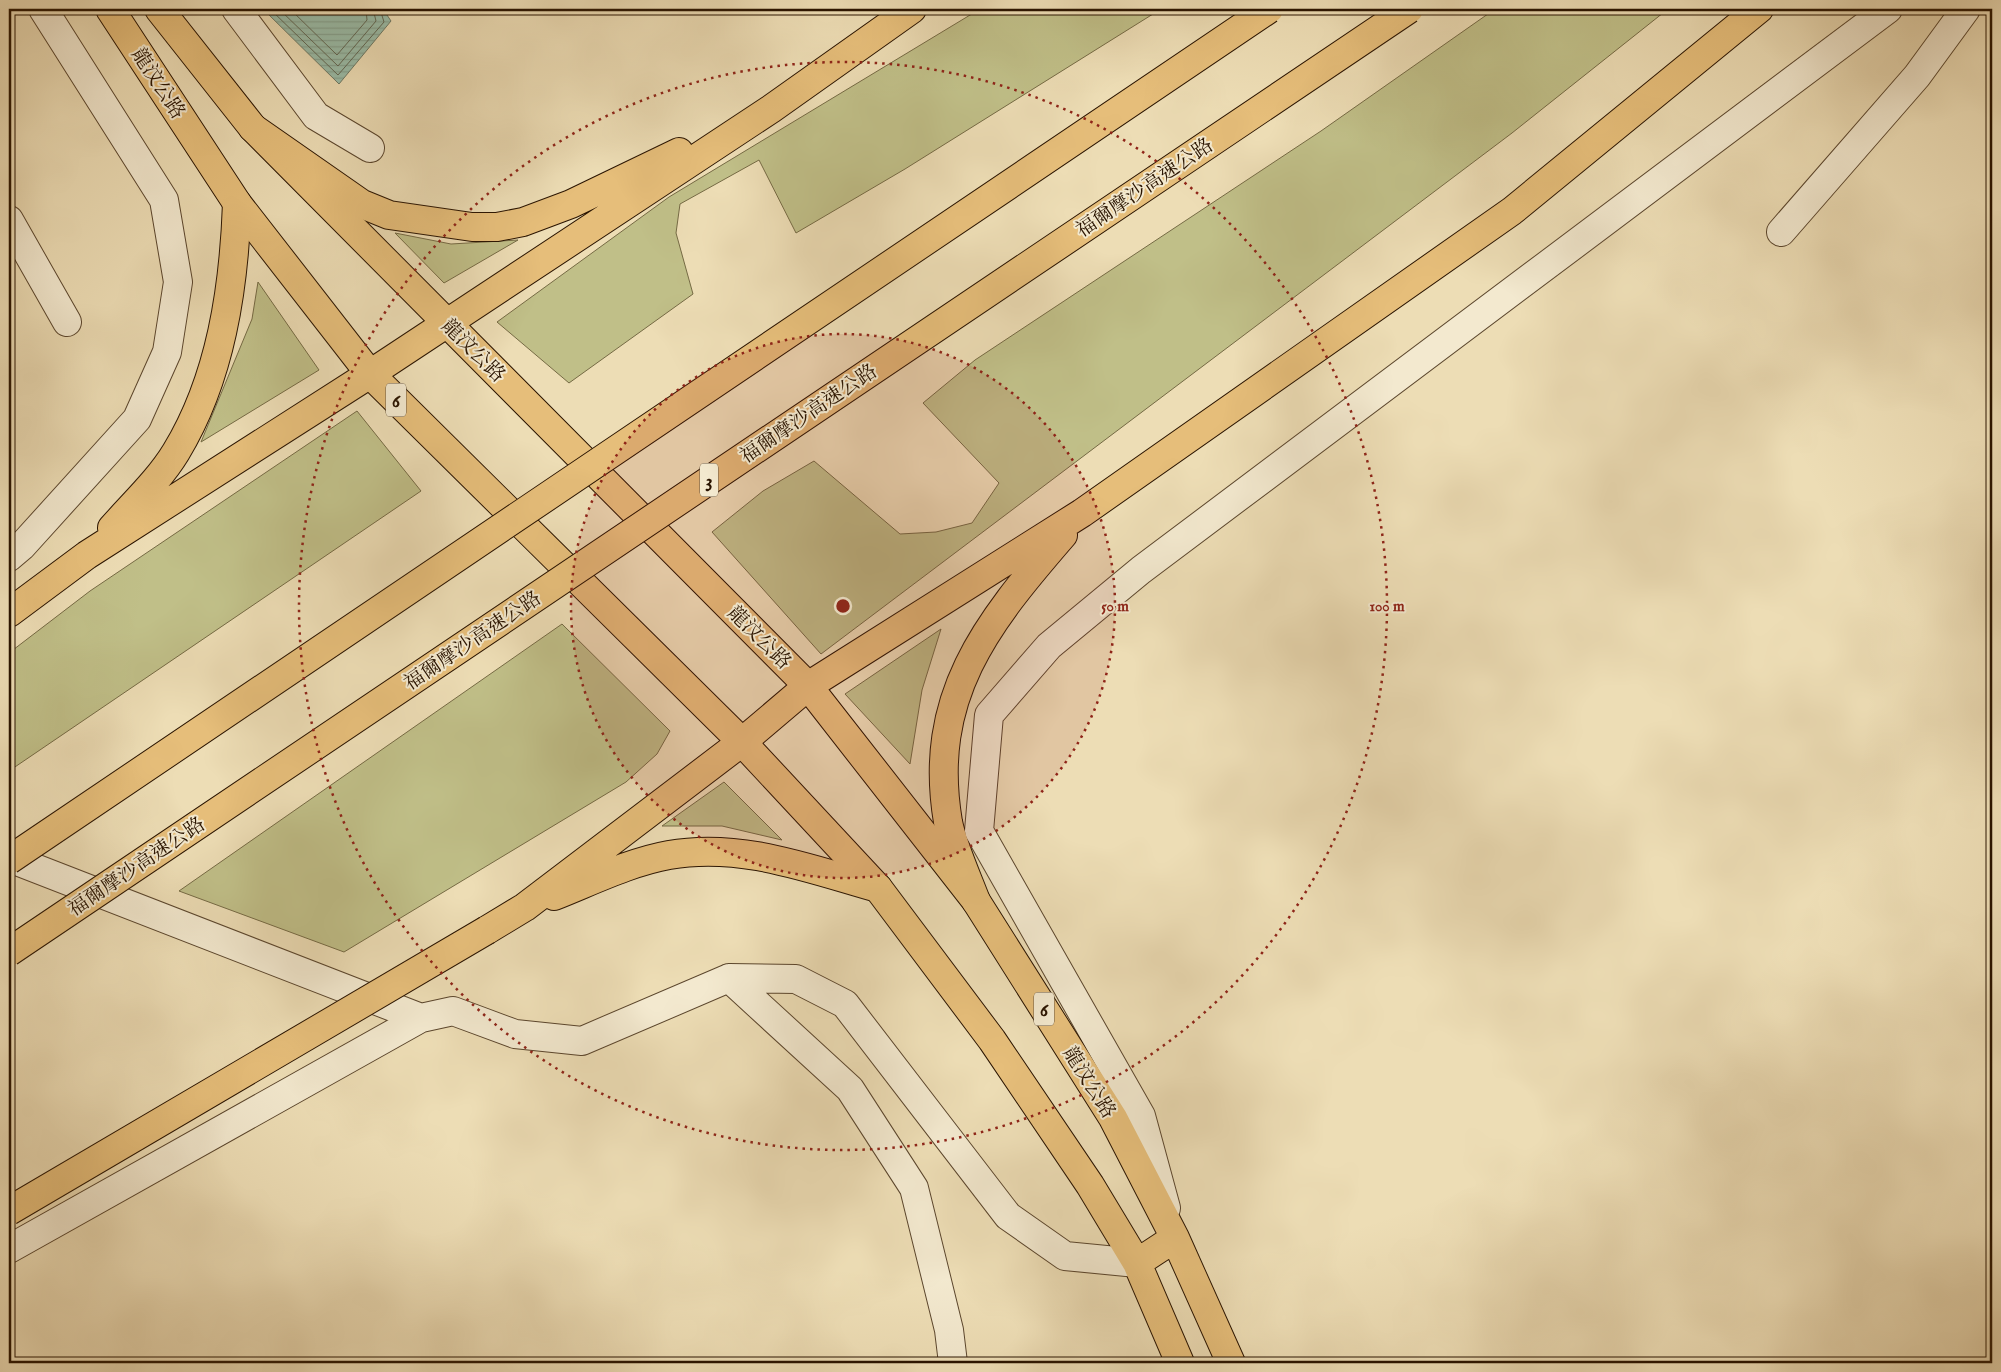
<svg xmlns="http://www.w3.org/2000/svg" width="2001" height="1372" viewBox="0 0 2001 1372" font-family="'IM FELL English','Noto Serif TC',serif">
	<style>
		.grass { fill: #c0bf88; stroke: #756a44 }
		.water { fill: url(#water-rules); stroke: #6d7965 }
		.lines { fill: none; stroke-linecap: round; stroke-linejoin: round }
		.shore { stroke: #626854; stroke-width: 1 }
		.minor-casing { stroke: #5b462d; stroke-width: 30 }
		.major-casing { stroke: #2a1400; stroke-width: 30 }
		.highway-casing { stroke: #2a1400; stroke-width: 30 }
		.minor { stroke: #f3e9cf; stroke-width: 28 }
		.major { stroke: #e6be7a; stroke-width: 28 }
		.highway { stroke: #e6be7a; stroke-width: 28 }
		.highway-bridge-casing { stroke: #2a1400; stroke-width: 30; stroke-linecap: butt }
		.highway-bridge { stroke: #e6be7a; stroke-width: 28 }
		.ring { fill: none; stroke: #8f2418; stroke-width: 2.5; stroke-dasharray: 2.5 5 }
		.labels { text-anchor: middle; stroke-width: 4; stroke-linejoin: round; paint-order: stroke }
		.shield { fill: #f3e9cf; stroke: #66543e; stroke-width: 1 }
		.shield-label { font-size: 19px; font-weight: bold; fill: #2a1400 }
		.street-label { font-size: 20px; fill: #2a1400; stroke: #f3e9cf }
		.centre { fill: #8f2418; stroke: #f3e9cf; stroke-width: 2.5 }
		.ring-label { font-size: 15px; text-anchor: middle; font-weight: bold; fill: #8f2418; stroke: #f3e9cf; stroke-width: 4; stroke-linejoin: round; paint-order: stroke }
	</style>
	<defs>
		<pattern id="water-rules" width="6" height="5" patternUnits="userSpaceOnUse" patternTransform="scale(1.25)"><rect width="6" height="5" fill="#9abda9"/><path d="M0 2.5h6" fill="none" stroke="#85a290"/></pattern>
	</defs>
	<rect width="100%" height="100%" fill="#edddb5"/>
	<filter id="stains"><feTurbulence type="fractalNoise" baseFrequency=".004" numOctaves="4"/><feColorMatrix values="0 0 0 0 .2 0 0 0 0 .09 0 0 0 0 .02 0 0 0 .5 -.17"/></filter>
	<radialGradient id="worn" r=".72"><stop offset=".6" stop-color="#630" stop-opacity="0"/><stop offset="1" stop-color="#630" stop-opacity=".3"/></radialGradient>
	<path class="grass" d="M980 9H1161L905 169 796 233 759 160 680 204 676 233 693 294 569 383 497 322 669 197Z
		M1495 9H1668L1512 133 821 654 712 532 763 491 814 461 900 534 936 532 972 523 999 483 923 403 975 360 1321 131Z
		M395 233 451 244 518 240 444 283Z
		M258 282 319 370 201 442 252 319Z
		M357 411 421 491 9 771V653L90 591Z
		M562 624 670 731 657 754 626 782 344 952 179 891Z
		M941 629 922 690 910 764 845 694Z
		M724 782 782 840 722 826H662Z"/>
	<path class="water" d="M263 9H383L391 21 339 84Z"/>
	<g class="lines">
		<path class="shore" d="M270 9 338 75 384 22 380 9
			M279 9 338 66 376 21 373 9
			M290 9 337 55 367 20 366 9"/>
		<g class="minor-casing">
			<path id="minor" d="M236 9 316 116 370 148
				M9 220 67 322
				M1781 232 1917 76 1966 9
				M9 557 22 546 137 419 167 352 178 282 164 200 43 9
				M9 858 421 1018 453 1011 515 1034 582 1041 729 978 796 979 845 1004 1008 1216 1065 1256 1137 1263
				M729 978 850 1089 914 1188 949 1330 953 1363
				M1166 1208 1141 1116 979 831 989 715 1049 646 1141 570 1888 9
				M9 1249 421 1018"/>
		</g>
		<g class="major-casing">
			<path id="major" d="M110 9 237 203 370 374 742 742 878 888 992 1040 1090 1185 1137 1263 1180 1363
				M159 9 253 128 808 686 976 901 1113 1118 1175 1238 1231 1363
				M1137 1263 1175 1238"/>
		</g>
		<g class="highway-casing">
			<path id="highway" d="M253 128 362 204 389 215 472 227H497L523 222 571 204 679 152
				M112 528C133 504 159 480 176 452 221 378 234 288 237 203
				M9 613 87 555 370 374 771 109 912 9
				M554 896C592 881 630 862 669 855 741 842 810 869 878 888
				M976 901C967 877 953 847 948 822 927 697 986 624 1063 535
				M487 930 525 907 742 742 808 686 1082 513 1512 211 1759 9"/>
		</g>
		<use href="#minor" class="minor"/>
		<use href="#major" class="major"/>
		<use href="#highway" class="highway"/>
		<g class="highway-bridge-casing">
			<path id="highway-bridge" d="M9 860 1269 9
				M9 952 1409 9
				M9 1211 487 930"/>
		</g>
		<use href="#highway-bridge" class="highway-bridge"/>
	</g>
	<circle cx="843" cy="606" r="272" fill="#8f2418" fill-opacity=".12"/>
	<g class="ring">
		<circle cx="843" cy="606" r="272"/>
		<circle cx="843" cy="606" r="544"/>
	</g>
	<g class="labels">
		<g class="shield">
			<rect x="386" y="383.5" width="20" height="33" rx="4"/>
			<rect x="700" y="463.5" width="18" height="33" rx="4"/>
			<rect x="1034" y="992.5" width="20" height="33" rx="4"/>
		</g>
		<g class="shield-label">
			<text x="396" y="407">6</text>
			<text x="709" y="487">3</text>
			<text x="1044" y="1016">6</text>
		</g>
		<g class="street-label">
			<text transform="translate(159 83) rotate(57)" y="7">龍汶公路</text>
			<text transform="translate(1144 187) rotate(-34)" y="7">福爾摩沙高速公路</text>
			<text transform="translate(474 350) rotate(45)" y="7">龍汶公路</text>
			<text transform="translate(808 413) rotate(-34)" y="7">福爾摩沙高速公路</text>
			<text transform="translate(760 637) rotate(45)" y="7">龍汶公路</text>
			<text transform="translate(472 640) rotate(-34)" y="7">福爾摩沙高速公路</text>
			<text transform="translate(136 866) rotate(-34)" y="7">福爾摩沙高速公路</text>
			<text transform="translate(1090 1082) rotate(58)" y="7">龍汶公路</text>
		</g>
	</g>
	<circle cx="843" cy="606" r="8" class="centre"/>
	<g class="ring-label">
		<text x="1115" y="611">50 m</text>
		<text x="1387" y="611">100 m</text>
	</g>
	<rect width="2001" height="1372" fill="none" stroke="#edddb5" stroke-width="30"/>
	<rect x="10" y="10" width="1981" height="1352" fill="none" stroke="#2a1400" stroke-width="2.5"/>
	<rect x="15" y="15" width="1971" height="1342" fill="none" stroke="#2a1400"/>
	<rect width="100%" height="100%" filter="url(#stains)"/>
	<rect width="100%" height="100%" fill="url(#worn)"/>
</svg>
